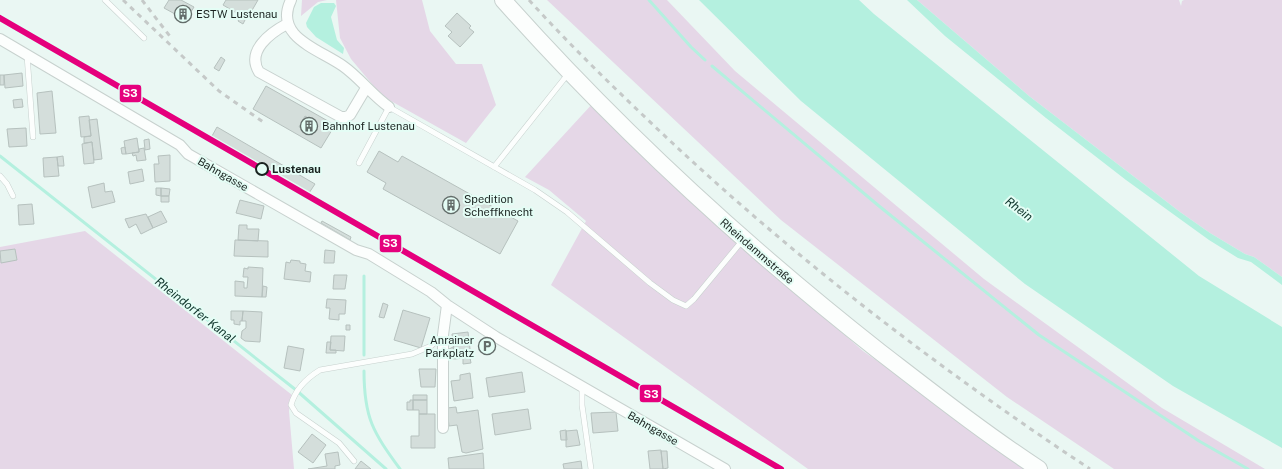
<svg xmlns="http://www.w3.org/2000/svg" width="1282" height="469" viewBox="0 0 1282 469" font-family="'Public Sans',sans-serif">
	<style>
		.green { fill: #e5d7e7 }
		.water { fill: #b4f0df }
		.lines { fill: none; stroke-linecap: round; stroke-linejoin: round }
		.stream { stroke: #b4f0df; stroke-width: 3 }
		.building { fill: #d4dedb; stroke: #b6c1be }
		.service-casing { stroke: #c7d1ce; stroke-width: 6 }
		.minor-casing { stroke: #c7d1ce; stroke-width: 12 }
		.primary-casing { stroke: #c7d1ce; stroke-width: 18 }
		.service { stroke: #fcfefd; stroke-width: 5 }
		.minor { stroke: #fcfefd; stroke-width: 10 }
		.primary { stroke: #fcfefd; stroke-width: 16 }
		.rail { stroke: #c5c9c8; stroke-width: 3; stroke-dasharray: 5 5; stroke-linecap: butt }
		.rail-1-casing { stroke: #e4fdf5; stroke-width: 9 }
		.rail-1 { stroke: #e5007d; stroke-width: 6 }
		.stop-dot { fill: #e4fdf5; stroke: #1a2320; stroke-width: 2 }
		.labels { text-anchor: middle; stroke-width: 4; stroke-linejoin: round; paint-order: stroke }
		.poi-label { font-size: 11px; fill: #1a2320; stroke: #e4fdf5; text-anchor: start }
		.stop-label { font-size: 11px; font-weight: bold; fill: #1a2320; stroke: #e4fdf5; text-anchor: start }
		.street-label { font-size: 11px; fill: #1a2320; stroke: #e4fdf5 }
		.water-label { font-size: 12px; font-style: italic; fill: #0e342b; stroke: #e4fdf5 }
		.line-badge { stroke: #e4fdf5; stroke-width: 1.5 }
		.badge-label { font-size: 11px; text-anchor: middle; font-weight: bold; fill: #fff }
	</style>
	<rect width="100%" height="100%" fill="#eaf7f3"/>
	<path class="green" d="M302 0H327L318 2 301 16Z
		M336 0H422L430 31 456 64H482L496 105 466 143 382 96 351 59 340 38Z
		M547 0H667L735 71 984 279 1162 408 1265 469H1114L1007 397 781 220Z
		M917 0H1179L1181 6 1182 1 1184 0H1282V277L1254 257 1245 254 1210 233 1180 212 1029 96Z
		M594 102 739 242 863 351 1031 469H808L551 285 586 221 549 190 525 177Z
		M85 231 292 395 289 411 294 469H0V247Z"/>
	<path class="water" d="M699 0H859L874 14 1199 276 1282 327V448L1173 386 1025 284 801 101Z
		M907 0H917L1029 96 1180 212 1210 233 1245 254 1254 257 1282 277V285L1251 262 1238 258 1209 240 1126 180 1046 118 945 36Z
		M321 3H334L336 6 331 17 337 40 344 48 343 54 316 37 307 27 306 23 314 7Z"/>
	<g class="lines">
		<path class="stream" d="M649 0 691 47 705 60
			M712 66 879 206 1039 335 1199 441 1248 469
			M0 156 296 390 386 469
			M364 355V276
			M364 371C364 418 373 432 400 469"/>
	</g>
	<path class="building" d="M169 0H181L194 7 186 20 164 8Z
		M226 0H258L247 19 223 5Z
		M457 13 471 26 469 28 474 32 460 47 448 36 452 32 445 26Z
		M241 16 246 18 243 24 238 21Z
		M221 57 225 60 219 71 214 68Z
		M22 73 23 86 5 88 4 75Z
		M0 75H4V85H0Z
		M266 86 335 125 321 148 253 109Z
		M52 91 56 133 40 134 37 93Z
		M22 99 23 107 14 108 13 100Z
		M89 116 91 136 81 137 79 117Z
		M305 116 318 124 312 135 299 127Z
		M97 119 102 159 94 160 92 142 84 143V137L91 136 89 120Z
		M217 127 315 184 309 193 212 136Z
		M26 128 27 146 9 147 7 129Z
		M137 138 139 152 126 154 124 141Z
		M149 139 150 149 145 150 144 140Z
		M92 142 94 163 84 164 82 144Z
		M125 147 126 154H122L121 148Z
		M144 148 146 160 137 161 136 155 133 156 132 153 139 152V149Z
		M379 151 398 162 402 156 518 221 500 254 383 189 386 183 367 172Z
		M170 155V181L155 182 154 164H159L158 156Z
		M63 156 64 166H58L57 157Z
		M57 157 59 176 44 177 43 158Z
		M142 169 144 181 130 184 128 172Z
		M104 183 105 192 112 191 115 202 92 208 88 187Z
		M156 188H161V196L156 195Z
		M161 188 170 189 169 196H161Z
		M161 196H169V202H161Z
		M240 200 264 206 261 219 236 213Z
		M32 204 34 224 19 225 18 205Z
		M161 211 167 222 153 228 148 217Z
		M146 214 153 228 141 234 136 224 129 228 125 219Z
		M322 221 351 237 350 240 321 223Z
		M239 225H247V229H259L258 241 238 240Z
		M235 240 268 241V257L234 256Z
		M15 249 17 260 1 263 0 251Z
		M325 250 335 251 334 263H324Z
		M291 260 300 261V263L306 264 305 271 311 272 310 282 284 279 286 262 290 263Z
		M248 267 263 268 262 297 235 296V281L244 282V288H247L248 277H243L244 268 248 269Z
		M334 275H347L345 289H333Z
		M263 286 267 287 266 297H262Z
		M327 299 346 300 345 314H339V320L329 319 330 308H326Z
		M383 303 388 305 384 318 379 317Z
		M403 310 430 318 421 348 394 340Z
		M231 311H243L242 321H240V325L234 324V320H231Z
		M243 311 262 312 260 342 245 341 241 338 242 331 246 328V321H242Z
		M346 325H350V330H346Z
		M468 332 471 357 455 359 452 334Z
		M331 336H345L344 351 330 350Z
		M327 342H331L330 350H336V353H326Z
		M288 346 304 349 300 371 284 368Z
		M453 347 455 359 448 358 447 350Z
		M463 358H470L471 363 463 364Z
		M419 369H436L435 387H421Z
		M522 372 525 392 489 397 486 378Z
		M470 373 473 398 454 401 451 381 460 380V375Z
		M413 395H427V400H413Z
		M410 400H413V410H407V402H410Z
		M413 400H427V414H419V410H413Z
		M456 407 457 413 478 410 483 449 466 453 462 452 457 425 449 426 447 408Z
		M528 409 531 429 495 435 492 414Z
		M616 412 618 431 593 433 591 413Z
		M419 414H435V448H411V436H419Z
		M566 430 567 440H561L560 431Z
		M577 430 580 445 566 447V431Z
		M312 434 326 445 313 463 298 452Z
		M661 450 663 469H650L648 451Z
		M661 451H667L668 468 663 469Z
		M338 452 340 465 335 466V469H308L327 466 325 454Z
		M483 453 484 469H449L448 458Z
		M361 461 371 469H355Z
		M581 461 582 469H564L563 464Z"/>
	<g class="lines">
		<g class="service-casing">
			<path id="service" d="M105 0 144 38
				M27 55 33 137
				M359 163 389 107 535 190 567 212 650 283 673 300 686 306 694 299 742 241
				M494 167 568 74
				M0 176 7 184 13 196
				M582 387V405L591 469
				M354 461 339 443 296 413 291 405C295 390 307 378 320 370L412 354 431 346 443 335"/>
		</g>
		<g class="minor-casing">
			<path id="minor" d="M291 0C273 37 319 49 343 66 360 78 372 95 389 107
				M287 24C270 33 246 51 259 72L341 117H346L350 115 366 88
				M0 39 180 145 188 154 356 250 369 254 431 292 447 305 496 337 725 469
				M443 428V335L447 305"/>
		</g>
		<g class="primary-casing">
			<path id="primary" d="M503 0C618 129 745 246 880 352 932 392 984 433 1039 469"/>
		</g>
		<use href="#service" class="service"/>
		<use href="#minor" class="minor"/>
		<use href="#primary" class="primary"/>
		<path class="rail" d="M123 0 219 91 266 124
			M142 0 172 39
			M529 0C567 42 607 81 648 120 784 250 933 365 1090 469"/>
		<g class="rail-1-casing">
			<path id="rail-1" d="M0 18 781 469"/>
		</g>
		<use href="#rail-1" class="rail-1"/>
	</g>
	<defs>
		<g id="building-ring" transform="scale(0.9)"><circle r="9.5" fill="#e4fdf5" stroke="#636d6a" stroke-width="1.5"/><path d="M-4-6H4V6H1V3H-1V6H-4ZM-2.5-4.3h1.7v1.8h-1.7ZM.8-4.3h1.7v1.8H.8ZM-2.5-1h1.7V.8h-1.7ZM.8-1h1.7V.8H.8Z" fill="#636d6a"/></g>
		<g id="parking-ring" transform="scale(0.9)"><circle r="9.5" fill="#e4fdf5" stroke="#636d6a" stroke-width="1.5"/><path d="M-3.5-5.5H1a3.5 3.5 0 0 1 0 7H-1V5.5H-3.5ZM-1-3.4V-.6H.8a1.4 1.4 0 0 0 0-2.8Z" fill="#636d6a"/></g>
	</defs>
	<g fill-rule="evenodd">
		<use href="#building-ring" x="183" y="14"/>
		<use href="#building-ring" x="309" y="126"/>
		<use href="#building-ring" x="451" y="205"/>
		<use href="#parking-ring" x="487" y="346"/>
	</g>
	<circle class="stop-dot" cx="262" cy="169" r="6"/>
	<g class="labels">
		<g class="poi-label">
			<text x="196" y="18">ESTW Lustenau</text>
			<text x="322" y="130">Bahnhof Lustenau</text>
			<text x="464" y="203">Spedition<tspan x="464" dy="13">Scheffknecht</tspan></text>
			<text x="474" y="344" text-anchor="end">Anrainer<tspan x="474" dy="13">Parkplatz</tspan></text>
		</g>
		<g class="stop-label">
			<text x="272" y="173">Lustenau</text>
		</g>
		<g class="street-label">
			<text transform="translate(223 174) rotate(30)" y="4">Bahngasse</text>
			<text transform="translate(757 251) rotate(41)" y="4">Rheindammstraße</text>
			<text transform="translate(653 428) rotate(30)" y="4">Bahngasse</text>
		</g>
		<g class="water-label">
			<text transform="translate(1019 209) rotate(37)" y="4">Rhein</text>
			<text transform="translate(195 310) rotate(38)" y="4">Rheindorfer Kanal</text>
		</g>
	</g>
	<g class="line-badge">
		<rect x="119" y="84" width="23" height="19" rx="4" fill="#e5007d"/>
		<rect x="379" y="234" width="23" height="19" rx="4" fill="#e5007d"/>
		<rect x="639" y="384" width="23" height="19" rx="4" fill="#e5007d"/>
	</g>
	<g class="badge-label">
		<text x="130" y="97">S3</text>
		<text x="390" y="247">S3</text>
		<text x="651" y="398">S3</text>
	</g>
</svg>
